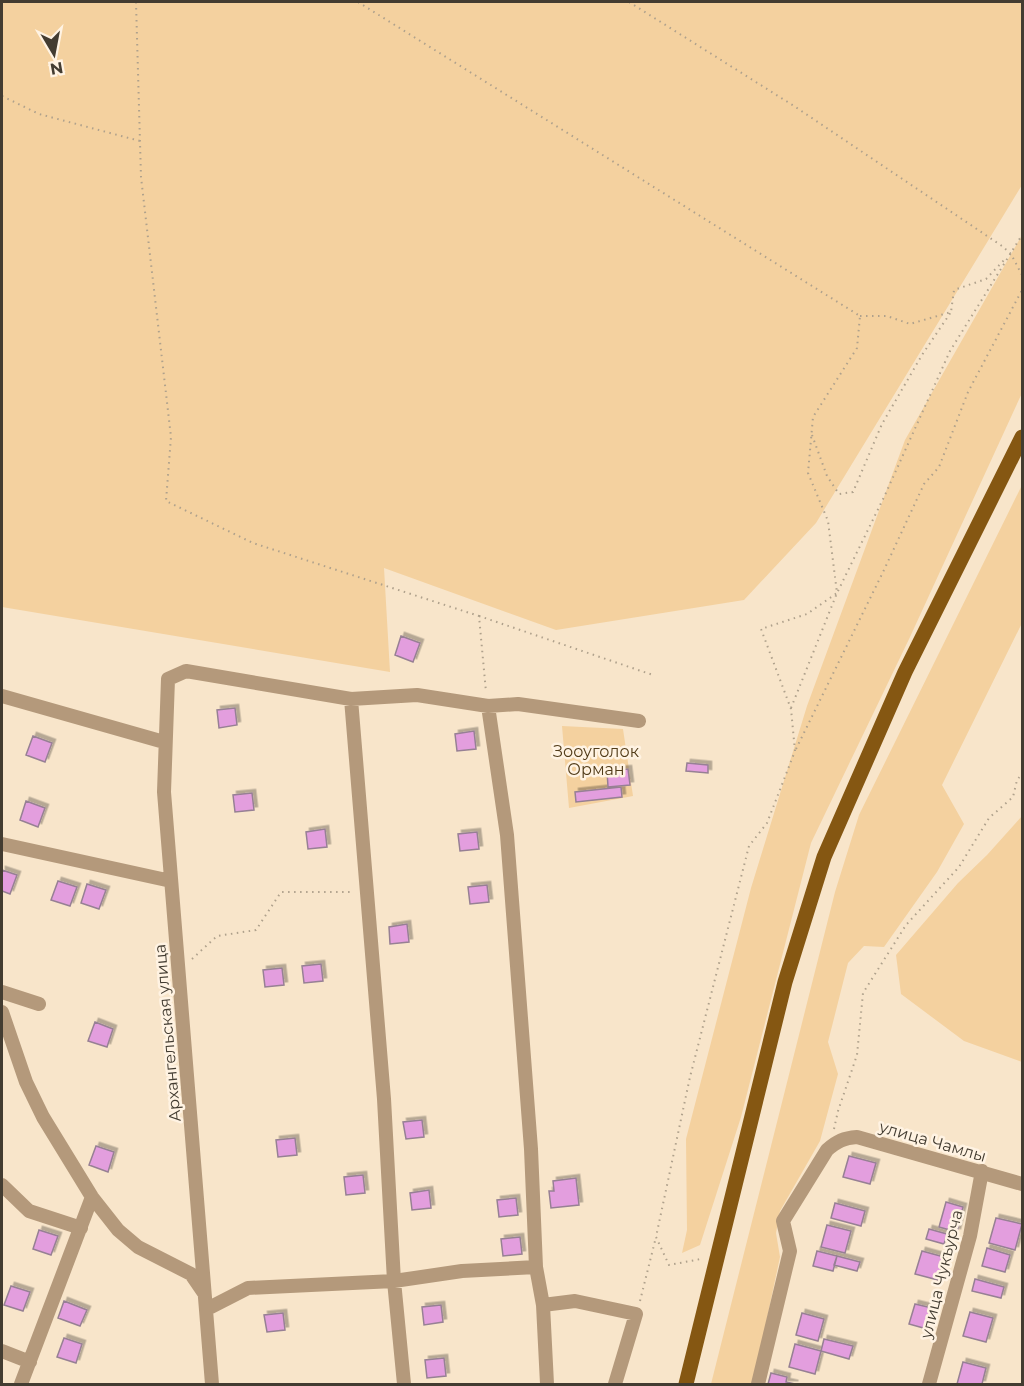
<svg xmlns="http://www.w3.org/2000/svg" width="1024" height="1386" viewBox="0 0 1024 1386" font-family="Montserrat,sans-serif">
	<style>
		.green { fill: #f4d19f }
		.building { fill: #e39ede; stroke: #978094; stroke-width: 1.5; filter: url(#shadow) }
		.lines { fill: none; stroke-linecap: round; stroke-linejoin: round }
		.path { stroke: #afa18c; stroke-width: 2; stroke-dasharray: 1.5 4.5; stroke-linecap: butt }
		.minor { stroke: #b4997b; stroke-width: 14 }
		.major { stroke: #855712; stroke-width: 15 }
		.labels { text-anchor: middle; stroke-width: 5; stroke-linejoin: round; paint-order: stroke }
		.park-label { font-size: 16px; fill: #523c19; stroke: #fff3e3 }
		.street-label { font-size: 16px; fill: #433c31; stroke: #fff3e3 }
	</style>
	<defs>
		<filter id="shadow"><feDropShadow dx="3.5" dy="-3.5" stdDeviation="0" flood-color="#0004"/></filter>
	</defs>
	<rect width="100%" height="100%" fill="#f8e5ca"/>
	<path class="green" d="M2 2H1022V185L816 523 744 600 556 630 384 568 390 672 2 607Z
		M1022 235V393L910 637 811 843 741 1117 700 1245 682 1253 687 1230 686 1139 751 888 807 706 905 440Z
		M1022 485V623L942 785 964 824 937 872 884 947 864 946 848 963 828 1042 838 1074 820 1141 780 1211 776 1233 780 1257 753 1384H711L835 892 859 815Z
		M562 726 623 729 633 796 569 808Z
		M1022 816V1062L964 1041 901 994 896 955 958 883 987 855Z"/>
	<path class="building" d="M401 636 420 643 413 662 395 655Z
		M235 708 237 725 219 728 217 710Z
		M474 731 476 749 457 751 455 734Z
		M33 736 52 743 45 762 26 755Z
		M687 763 708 765V773L686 771Z
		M628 769 630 785 608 787 607 771Z
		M621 787 622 797 576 802 575 792Z
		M252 793 254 810 235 812 233 795Z
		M26 801 45 808 38 827 20 820Z
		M325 829 327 847 308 849 306 832Z
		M477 832 479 849 460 851 458 834Z
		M2 870 17 875 10 894 2 891Z
		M58 881 77 887 70 906 51 900Z
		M87 884 106 890 99 909 81 903Z
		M487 885 489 902 470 904 468 887Z
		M407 924 409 942 390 944 389 927Z
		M321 964 323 981 304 983 302 966Z
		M282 968 284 985 265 987 263 970Z
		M95 1022 113 1029 107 1047 88 1041Z
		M422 1120 424 1137 406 1139 403 1122Z
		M295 1138 297 1155 278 1157 276 1140Z
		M96 1146 114 1152 108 1172 89 1165Z
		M849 1156 876 1163 870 1184 843 1177Z
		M363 1175 365 1193 346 1195 344 1177Z
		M576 1178 579 1205 551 1208 549 1191H554L553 1181Z
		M429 1190 431 1208 412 1210 410 1193Z
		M516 1198 518 1215 499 1217 497 1200Z
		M946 1202 963 1207 957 1232 939 1227Z
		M835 1203 865 1211 861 1226 831 1218Z
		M996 1218 1022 1224 1015 1250 989 1243Z
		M827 1225 851 1231 845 1253 821 1247Z
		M929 1229 947 1234 944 1244 926 1239Z
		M39 1230 58 1236 51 1255 33 1249Z
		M520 1237 522 1254 503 1256 501 1239Z
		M987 1248 1010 1255 1005 1272 982 1266Z
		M817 1251 837 1256 833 1271 813 1266Z
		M922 1251 944 1257 938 1280 915 1274Z
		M837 1256 860 1262 857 1271 834 1265Z
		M975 1279 1004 1287 1001 1298 972 1291Z
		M11 1286 30 1292 23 1311 4 1305Z
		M64 1301 87 1310 80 1326 58 1318Z
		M915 1304 932 1308 927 1329 909 1324Z
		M441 1305 443 1322 424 1325 422 1307Z
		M970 1312 993 1318 986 1342 963 1336Z
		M283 1313 285 1330 267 1332 264 1315Z
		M802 1313 824 1319 818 1341 796 1335Z
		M64 1338 82 1344 76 1363 57 1357Z
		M824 1339 853 1346 849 1359 821 1351Z
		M795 1344 821 1351 815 1374 789 1367Z
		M444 1358 446 1376 427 1378 425 1360Z
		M963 1362 986 1368 982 1384H957Z
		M771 1373 787 1377 786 1382 795 1384H768Z"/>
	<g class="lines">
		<path class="path" d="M136 2 141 177 171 437 166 501 253 543 479 616 486 692
			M358 2 860 316 857 348 813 417 808 473 828 521 837 593 807 614 761 629 791 709 795 751 767 823 749 846 690 1077 656 1237 669 1265 701 1259
			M629 2 794 106 1002 246 1011 254 1022 275
			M2 96 39 114 140 141
			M860 316H887L910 324 951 312 954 290 986 279 1006 258
			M812 435 827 476 839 494 853 492 882 424 922 355 951 312
			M479 616 653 675
			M791 708 837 593 885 495 950 351 1022 235
			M796 749 884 570 924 484 939 467 968 392 1022 290
			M192 959 217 936 256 930 281 892H354
			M834 1129 838 1111 857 1055 863 993 906 925 959 867 989 818 1013 797 1017 780 1022 774
			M640 1301 656 1237"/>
		<path class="minor" d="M2 696 164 742
			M351 699 384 1099 394 1281 404 1384
			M488 706 507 835 531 1149 536 1267 543 1305 575 1301 636 1314 615 1384
			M2 844 171 881
			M2 992 39 1004
			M2 1012 26 1082 43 1117 92 1197 118 1230 138 1247 191 1274 204 1293
			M2 1185 29 1211 81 1228
			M543 1305 547 1384
			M207 1309 248 1288 394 1281 462 1271 536 1267
			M2 1351 30 1362
			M21 1384 92 1197
			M212 1384 164 792 168 679 186 671 351 699 417 695 488 706 518 704 639 721
			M758 1384 790 1251 783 1221 827 1150C837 1141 844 1138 857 1137L1022 1184
			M929 1384 970 1236 982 1171"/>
		<path class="major" d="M686 1384 785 982 824 857 905 672 1022 437"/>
	</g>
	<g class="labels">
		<g class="park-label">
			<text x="596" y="757">Зооуголок<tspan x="596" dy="18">Орман</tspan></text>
		</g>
		<g class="street-label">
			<text transform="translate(167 1033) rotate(-95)" y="6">Архангельская улица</text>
			<text transform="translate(933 1141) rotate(16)" y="6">улица Чамлы</text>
			<text transform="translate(941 1274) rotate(-76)" y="6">улица Чукъурча</text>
		</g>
	</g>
	<rect width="1024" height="1386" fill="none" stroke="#433c31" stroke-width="6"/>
	<g transform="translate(54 54) rotate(170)" stroke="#fff3e3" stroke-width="4.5" paint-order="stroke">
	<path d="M0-4.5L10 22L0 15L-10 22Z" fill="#433c31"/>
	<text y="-9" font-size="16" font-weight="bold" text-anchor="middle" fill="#433c31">N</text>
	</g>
</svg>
